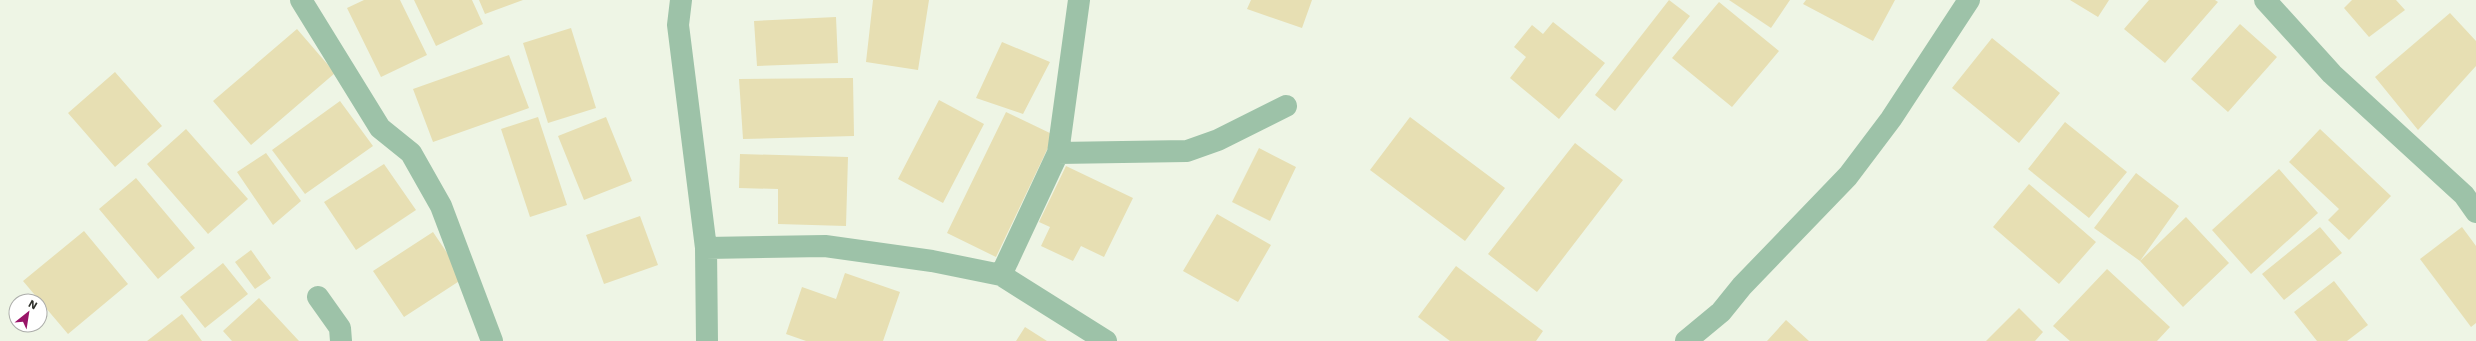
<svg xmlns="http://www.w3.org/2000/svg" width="2476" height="341" viewBox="0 0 2476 341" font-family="'Work Sans',sans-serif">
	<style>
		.building { fill: #e7dfb3 }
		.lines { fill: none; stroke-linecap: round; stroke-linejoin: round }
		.street { stroke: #9dc2a8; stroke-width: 22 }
	</style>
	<rect width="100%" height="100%" fill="#eef5e5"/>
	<path class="building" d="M364 0H400L427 55 381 77 347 8Z
		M414 0H472L483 24 436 46Z
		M479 0H523L485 14Z
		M873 0H929L918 70 866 62Z
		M1251 0H1312L1302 28 1247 9Z
		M1669 0 1690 16 1615 111 1595 95Z
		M1729 0H1790L1771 28Z
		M1806 0H1895L1873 41 1803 4Z
		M2070 0H2109L2098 17Z
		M2149 0H2215L2218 2 2165 63 2124 29Z
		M2352 0H2396L2405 10 2369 37 2344 8Z
		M1719 2 1779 51 1732 107 1672 58Z
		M2450 13 2476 41V66L2418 130 2375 77Z
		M836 17 838 63 757 66 754 21Z
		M1553 22 1605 63 1559 119 1510 78 1526 57 1514 47 1532 25 1543 34Z
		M2240 24 2277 57 2228 112 2191 79Z
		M571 28 596 108 548 123 523 43Z
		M297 29 335 73 251 145 213 101Z
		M1992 38 2060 93 2019 143 1952 88Z
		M1002 42 1050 62 1023 114 976 98Z
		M509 55 529 108 433 142 413 89Z
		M115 72 162 126 115 167 68 113Z
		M853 78 854 136 743 139 739 79Z
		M939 100 984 124 943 203 898 179Z
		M340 101 373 146 305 194 272 150Z
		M1006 112 1054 135 996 257 947 233Z
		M538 117 567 205 530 217 501 129Z
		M606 117 632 181 584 200 558 136Z
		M1410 117 1505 188 1465 241 1370 170Z
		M2065 122 2127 172 2089 218 2028 169Z
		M186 129 248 199 208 234 147 164Z
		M2320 129 2391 196 2349 240 2328 220 2339 209 2289 162Z
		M1575 143 1623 180 1537 292 1488 254Z
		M1259 148 1296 167 1270 221 1232 202Z
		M266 153 301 201 273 225 237 172Z
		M740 154 848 157 846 226 778 224V189L739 188Z
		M384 164 416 210 356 250 324 202Z
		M1066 166 1133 198 1104 257 1081 246 1073 261 1041 246 1050 227 1039 222Z
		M2279 169 2318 213 2251 274 2212 230Z
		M2136 173 2179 206 2140 261 2186 217 2229 263 2183 307 2140 261 2094 228Z
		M136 178 195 248 158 279 99 209Z
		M2029 184 2096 242 2059 284 1993 227Z
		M1217 214 1271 245 1238 302 1183 271Z
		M640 216 658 265 604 284 586 235Z
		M2320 227 2342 253 2284 300 2262 274Z
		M2462 227 2476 246V323L2471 327 2420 259Z
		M84 231 128 284 68 334 23 281Z
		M433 232 464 278 404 317 373 271Z
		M251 250 271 278 255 289 235 262Z
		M223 263 248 294 205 328 180 297Z
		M1456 266 1543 331 1536 341H1450L1418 317Z
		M2107 269 2170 327 2157 341H2070L2053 326Z
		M845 273 900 292 883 341H806L786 334 802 287 836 299Z
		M2334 281 2368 325 2347 341H2317L2294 312Z
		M259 298 299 341H232L223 331Z
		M2019 308 2043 332 2035 341H1986Z
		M182 314 202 341H147Z
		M1786 320 1809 341H1767Z
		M1025 327 1047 341H1016Z"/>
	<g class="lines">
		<path class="street" d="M301 0 380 128 411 153 441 206 492 341
			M681 0 678 25 706 248 707 341
			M2265 0 2332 74 2464 195 2476 212
			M1058 153 1079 0
			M706 248 825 246 932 261 1001 275 1058 153 1187 151 1218 140 1286 106
			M1001 275 1106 341
			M318 297 340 328 341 341
			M1686 341 1721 312 1742 286 1848 176 1891 119 1969 0"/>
	</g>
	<g transform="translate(28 313) rotate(30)"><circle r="19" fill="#ffffff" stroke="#acadaa"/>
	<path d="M0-3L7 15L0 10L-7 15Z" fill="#991468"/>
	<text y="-6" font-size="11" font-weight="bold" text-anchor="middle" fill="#2f312b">N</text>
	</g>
</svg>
